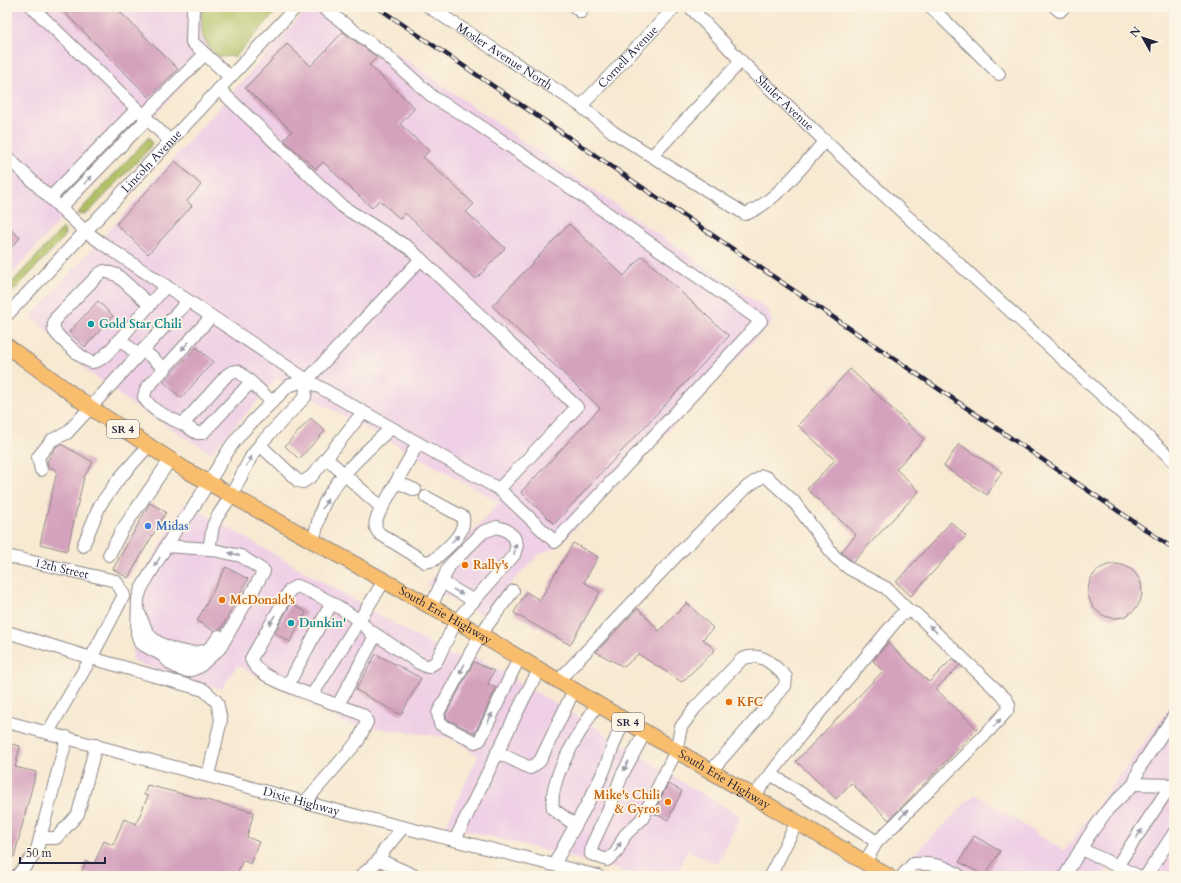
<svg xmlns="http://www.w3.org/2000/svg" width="1181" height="883" viewBox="0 0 1181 883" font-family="Cardo,serif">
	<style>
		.built { fill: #efd0e6 }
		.green { fill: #b0c063; stroke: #69714f }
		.building { fill: #d5a2be }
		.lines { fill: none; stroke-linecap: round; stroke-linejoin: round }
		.minor-casing { stroke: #8c8686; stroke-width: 14 }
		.major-casing { stroke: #8c8686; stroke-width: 17 }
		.minor { stroke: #fff; stroke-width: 12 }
		.major { stroke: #f9be6d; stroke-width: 15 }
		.rail-casing { stroke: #22223b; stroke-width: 4.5 }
		.rail { stroke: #fcf5e5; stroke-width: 3; stroke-dasharray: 9; stroke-linecap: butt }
		.oneway { fill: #9c9ca7 }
		.culture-dot { fill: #0f9aa8; stroke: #fcf5e5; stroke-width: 1.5 }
		.shop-dot { fill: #3f7fe0; stroke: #fcf5e5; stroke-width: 1.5 }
		.food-dot { fill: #e8710a; stroke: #fcf5e5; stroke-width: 1.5 }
		.labels { text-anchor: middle; stroke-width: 3.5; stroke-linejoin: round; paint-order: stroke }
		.shield { fill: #fcf5e5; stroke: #63616e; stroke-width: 1 }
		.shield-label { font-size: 11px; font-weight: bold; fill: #22223b }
		.street-label { font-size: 12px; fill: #22223b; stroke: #fcf5e5 }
		.culture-label { font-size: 12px; font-weight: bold; fill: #0d838f; stroke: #fcf5e5; text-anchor: start }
		.shop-label { font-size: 12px; font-weight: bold; fill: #366cbe; stroke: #fcf5e5; text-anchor: start }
		.food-label { font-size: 12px; font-weight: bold; fill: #c56008; stroke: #fcf5e5; text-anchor: start }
	</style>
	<rect width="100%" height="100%" fill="#fcf5e5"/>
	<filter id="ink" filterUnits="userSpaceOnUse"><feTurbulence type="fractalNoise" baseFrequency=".025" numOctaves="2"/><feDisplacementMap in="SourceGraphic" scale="8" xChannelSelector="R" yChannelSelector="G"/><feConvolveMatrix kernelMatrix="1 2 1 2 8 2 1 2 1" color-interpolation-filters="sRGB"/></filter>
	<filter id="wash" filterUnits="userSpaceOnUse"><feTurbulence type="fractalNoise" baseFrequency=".012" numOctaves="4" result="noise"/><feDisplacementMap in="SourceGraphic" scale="16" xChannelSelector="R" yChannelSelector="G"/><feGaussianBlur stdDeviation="0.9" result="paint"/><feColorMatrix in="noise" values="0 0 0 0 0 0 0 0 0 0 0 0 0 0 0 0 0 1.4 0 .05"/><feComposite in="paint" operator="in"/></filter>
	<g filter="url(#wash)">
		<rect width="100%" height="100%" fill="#f7e9d2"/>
		<path class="built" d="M7 7H202L201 36 212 52 7 279Z
			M309 7H329L768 310 772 322 556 548 539 554 480 615 426 585 499 502 277 379 211 453 136 407 89 372 32 316Z
			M185 503 451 656 476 657 575 715 690 787 741 816 717 864 687 850 676 876H642L446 825 478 756 452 738 347 724 237 665 222 689 133 662 132 594Z
			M1174 702V876H1127L1109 868 1103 876H936L909 859 975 794 1064 851Z"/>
		<path class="green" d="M202 7H280L236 56 219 57C199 40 201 31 202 7Z
			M149 137 152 143 148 150 89 212 82 214H77Z
			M63 228 65 233 63 238 7 298V288Z"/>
		<g id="blocks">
			<path class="building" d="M59 7H115L178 69 149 97Z
				M343 32 377 57 369 65 415 108 400 124 429 151 423 157 474 204 466 212 505 248 476 279 405 213 400 219 379 200 372 208 323 162 316 169 284 140 292 131 245 88 287 44 311 66Z
				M175 161 201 185 187 201 192 206 148 254 116 224Z
				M569 224 624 276 642 256 729 336 554 524 521 492 600 408 492 306Z
				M7 226 20 238 7 252Z
				M98 301 113 316 85 347 69 332Z
				M196 347 213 362 181 398 164 382Z
				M850 369 924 439 896 469 919 491 853 562 841 552 856 535 807 489 835 460 798 425Z
				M311 418 325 431 299 459 285 446Z
				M61 444 93 462 84 477 67 551 40 544 57 471 48 466 47 461 57 446Z
				M959 444 1002 472 987 495 944 466Z
				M150 503 166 512 128 578 113 569Z
				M951 522 966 536 911 596 896 582Z
				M573 543 598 557 584 582 600 592 570 645 514 613 526 592 540 600Z
				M1088 591a27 27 0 1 1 54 0a27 27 0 1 1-54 0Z
				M226 567 248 579 221 629 214 631 197 621Z
				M291 603 306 612 290 642 275 633Z
				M687 603 713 628 703 639 715 650 682 682 638 654 624 667 596 652 638 608 659 631Z
				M888 643 929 682 952 659 960 665 936 689 977 729 889 820 851 783 836 799 796 761 883 671 873 661Z
				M376 654 421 678 401 715 356 690Z
				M474 662 494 671 488 684 496 688 475 733 447 719 446 714Z
				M7 743 20 746 15 767 36 772 14 857 7 855Z
				M668 784 682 791 668 820 653 813Z
				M147 785 254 812 247 837 259 842 250 864 243 860 236 876H94L82 871 86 861 94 864 104 841 113 845 124 819 136 824 148 796 144 795Z
				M974 836 1000 851 985 876 959 862Z"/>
		</g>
	</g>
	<g filter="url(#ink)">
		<use href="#blocks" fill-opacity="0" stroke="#8c8686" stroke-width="1"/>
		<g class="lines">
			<g class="minor-casing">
				<g id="minor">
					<path d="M32 7 170 141"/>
					<path d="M193 7 192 42 230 77"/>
					<path id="s1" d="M429 7 581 106 613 132 745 214C773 205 805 163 825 141"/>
					<path d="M575 7 581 12"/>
					<path id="s2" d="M690 7 741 61 825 141 1174 461"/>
					<path d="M931 7 999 74"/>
					<path d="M1055 7 1060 11 1064 7"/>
					<path d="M219 89 343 207 409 248 577 407 499 489"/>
					<path id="s3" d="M581 106 675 7"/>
					<path d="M144 115 205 54"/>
					<path d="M652 156 741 61"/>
					<path d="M7 157 85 231 103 244 307 380 499 489 555 542 761 321 590 201 467 117 434 98 385 54 322 7"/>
					<path d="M50 198 137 109"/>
					<path d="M60 208 147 119"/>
					<path id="s4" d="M7 315 296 7"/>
					<path d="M120 339C113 346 103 362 92 362 85 362 57 336 54 330 53 325 54 322 56 318L99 274 104 271 117 275 150 305"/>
					<path d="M143 350 165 369"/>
					<path d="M138 355 120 339 166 286"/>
					<path d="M251 382 238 371 232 372 227 375 183 424 197 433H203L251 382 272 402"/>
					<path d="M183 424C168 417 152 412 144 397L146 389 211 317"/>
					<path d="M260 445 298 481 303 482 312 476 363 412"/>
					<path d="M326 458 382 508C377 517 371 525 380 534L425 562 434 560C446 548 466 535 463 517L426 497"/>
					<path d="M41 470 38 457 52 440 67 433 188 301"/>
					<path d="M397 482 415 490"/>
					<path d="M382 508 418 443"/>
					<path d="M313 541C316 531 318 521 321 511 333 479 367 451 391 428"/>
					<path d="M83 546 100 505 118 480 148 446"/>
					<path d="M166 546 209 549 241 556 264 571 220 648 199 667 189 671 182 670 171 664 162 655 140 643 137 633 138 599 141 589 177 528 189 514 231 446 243 431 288 386 307 380 421 259"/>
					<path d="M209 549 213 526 217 517 231 496 251 457 262 442 305 397 307 380"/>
					<path d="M109 555 122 530 170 460"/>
					<path id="s5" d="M7 556 116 581 124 595 91 658 48 732"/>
					<path d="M442 582 474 601"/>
					<path d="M513 591 480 635 438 713 440 724 475 742 480 740 519 658"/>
					<path d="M140 615C143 623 145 630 151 637 163 648 188 656 204 651 211 649 215 642 219 636"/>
					<path d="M7 632 91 658 204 690 217 702 221 720 208 776"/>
					<path d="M372 632 419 663 428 667 436 662 456 621 514 555 517 545 514 537 506 530 497 527 483 532 449 566 431 607"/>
					<path d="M173 655C181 669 195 658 203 651"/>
					<path d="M558 681 681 551 747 487 763 476 768 478 794 502 835 557 850 569 886 588 909 611 916 614 1006 699 1009 705 1007 711 982 738 877 842"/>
					<path d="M288 685 331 604"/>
					<path d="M316 697C298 689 256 677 251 659L290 590 297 586C316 593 367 620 374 638L338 705"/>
					<path id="s6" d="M7 722 334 810 598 876"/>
					<path d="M645 732 622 775 609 809 592 845 591 854 607 860 616 853 625 835 642 819 676 751 681 727 695 708 742 659C762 651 772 664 786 677L785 686 711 771"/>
					<path d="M497 752 530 768 540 761 574 690"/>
					<path d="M772 775 877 842 865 862"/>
					<path d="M1134 784 1174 785"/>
					<path d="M754 796 800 736 900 616 909 611"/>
					<path d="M305 802 358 741 367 722 364 716 359 713 316 697 314 692 384 581"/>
					<path d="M575 825 553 809C548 776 581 732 597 704"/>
					<path d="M403 827 382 853 381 858 384 862 415 876"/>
					<path d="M40 838H56L78 814 96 745"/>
					<path d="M455 840 524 698 539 670"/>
					<path d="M1081 849 1138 876"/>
					<path d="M554 865C569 835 587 807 601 777 610 758 614 738 625 720"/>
					<path d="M1117 866 1171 785"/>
					<path d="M7 875 8 876"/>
					<path d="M17 876 36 853 67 737"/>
					<path d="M361 876 381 858"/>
					<path d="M770 876 797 822"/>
					<path d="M902 876 913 864C931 863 945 865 960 876"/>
					<path d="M1065 876 1088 837 1108 809 1134 784 1140 767 1174 716"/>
					<path d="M1146 876 1174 833"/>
				</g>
			</g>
			<g class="major-casing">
				<g id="major">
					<path id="s7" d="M7 346 91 408 186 470 469 628 888 876"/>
				</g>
			</g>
			<use href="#minor" class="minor"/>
			<use href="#major" class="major"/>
			<g class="rail-casing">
				<path id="rail" d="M377 7 1174 549"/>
			</g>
			<use href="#rail" class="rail"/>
		</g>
		<defs><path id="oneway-solid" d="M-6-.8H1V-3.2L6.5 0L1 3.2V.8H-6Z"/></defs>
		<g class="oneway">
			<use href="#oneway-solid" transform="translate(88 180) rotate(-45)"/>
			<use href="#oneway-solid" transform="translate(185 346) rotate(132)"/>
			<use href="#oneway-solid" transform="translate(249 461) rotate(-61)"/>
			<use href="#oneway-solid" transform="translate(325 504) rotate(-60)"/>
			<use href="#oneway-solid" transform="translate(455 539) rotate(-45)"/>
			<use href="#oneway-solid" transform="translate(515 549) rotate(-80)"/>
			<use href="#oneway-solid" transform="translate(234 554) rotate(-166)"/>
			<use href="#oneway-solid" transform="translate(157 562) rotate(121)"/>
			<use href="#oneway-solid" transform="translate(458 592) rotate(30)"/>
			<use href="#oneway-solid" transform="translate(272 620) rotate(120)"/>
			<use href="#oneway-solid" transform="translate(933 629) rotate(-136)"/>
			<use href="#oneway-solid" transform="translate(462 669) rotate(118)"/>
			<use href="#oneway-solid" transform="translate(490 718) rotate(-65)"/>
			<use href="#oneway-solid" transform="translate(997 723) rotate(-47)"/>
			<use href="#oneway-solid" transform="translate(626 766) rotate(116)"/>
			<use href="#oneway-solid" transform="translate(904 814) rotate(-44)"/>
			<use href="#oneway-solid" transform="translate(1139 834) rotate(-57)"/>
			<use href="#oneway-solid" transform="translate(618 847) rotate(-59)"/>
		</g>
	</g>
	<g class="culture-dot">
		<circle cx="91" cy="324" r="4"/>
		<circle cx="291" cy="623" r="4"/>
	</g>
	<circle class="shop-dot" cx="148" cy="526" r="4"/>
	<g class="food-dot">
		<circle cx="465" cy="565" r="4"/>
		<circle cx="222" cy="600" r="4"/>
		<circle cx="729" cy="702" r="4"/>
		<circle cx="668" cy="802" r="4"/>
	</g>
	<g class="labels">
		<g class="shield">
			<rect x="107" y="420" width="32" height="18" rx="3"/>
			<rect x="612" y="713" width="32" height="18" rx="3"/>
		</g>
		<g class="shield-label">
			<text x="123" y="433">SR 4</text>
			<text x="628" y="726">SR 4</text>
		</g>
		<g class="street-label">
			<text dy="4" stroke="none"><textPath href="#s1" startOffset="90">Mosler Avenue North</textPath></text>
			<text dy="4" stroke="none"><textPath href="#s3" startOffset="68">Cornell Avenue</textPath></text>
			<text dy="4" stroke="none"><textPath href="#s2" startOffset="135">Shuler Avenue</textPath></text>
			<text dy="4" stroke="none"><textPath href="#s4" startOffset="211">Lincoln Avenue</textPath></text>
			<text dy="4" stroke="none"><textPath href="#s5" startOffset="56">12th Street</textPath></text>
			<text dy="4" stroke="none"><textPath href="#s7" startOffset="515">South Erie Highway</textPath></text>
			<text dy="4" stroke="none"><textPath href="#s7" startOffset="839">South Erie Highway</textPath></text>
			<text dy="4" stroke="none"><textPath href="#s6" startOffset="305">Dixie Highway</textPath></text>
		</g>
		<g class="culture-label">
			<text x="99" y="328">Gold Star Chili</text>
			<text x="299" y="627">Dunkin'</text>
		</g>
		<g class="shop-label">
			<text x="156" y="530">Midas</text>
		</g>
		<g class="food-label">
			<text x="473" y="569">Rally's</text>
			<text x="230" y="604">McDonald's</text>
			<text x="737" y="706">KFC</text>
			<text x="660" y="799" text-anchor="end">Mike's Chili<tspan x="660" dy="14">&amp; Gyros</tspan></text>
		</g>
	</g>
	<rect width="1181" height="883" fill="none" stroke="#fcf5e5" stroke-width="24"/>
	<g transform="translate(1143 38) rotate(309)" stroke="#fcf5e5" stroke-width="3" paint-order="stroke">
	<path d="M0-3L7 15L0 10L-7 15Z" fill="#22223b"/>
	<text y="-6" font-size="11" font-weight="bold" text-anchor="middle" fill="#22223b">N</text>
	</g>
	<path d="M20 857v6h85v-6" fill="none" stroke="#22223b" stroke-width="2"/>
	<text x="26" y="857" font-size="12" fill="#22223b" stroke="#fcf5e5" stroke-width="3" paint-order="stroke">50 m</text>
</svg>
